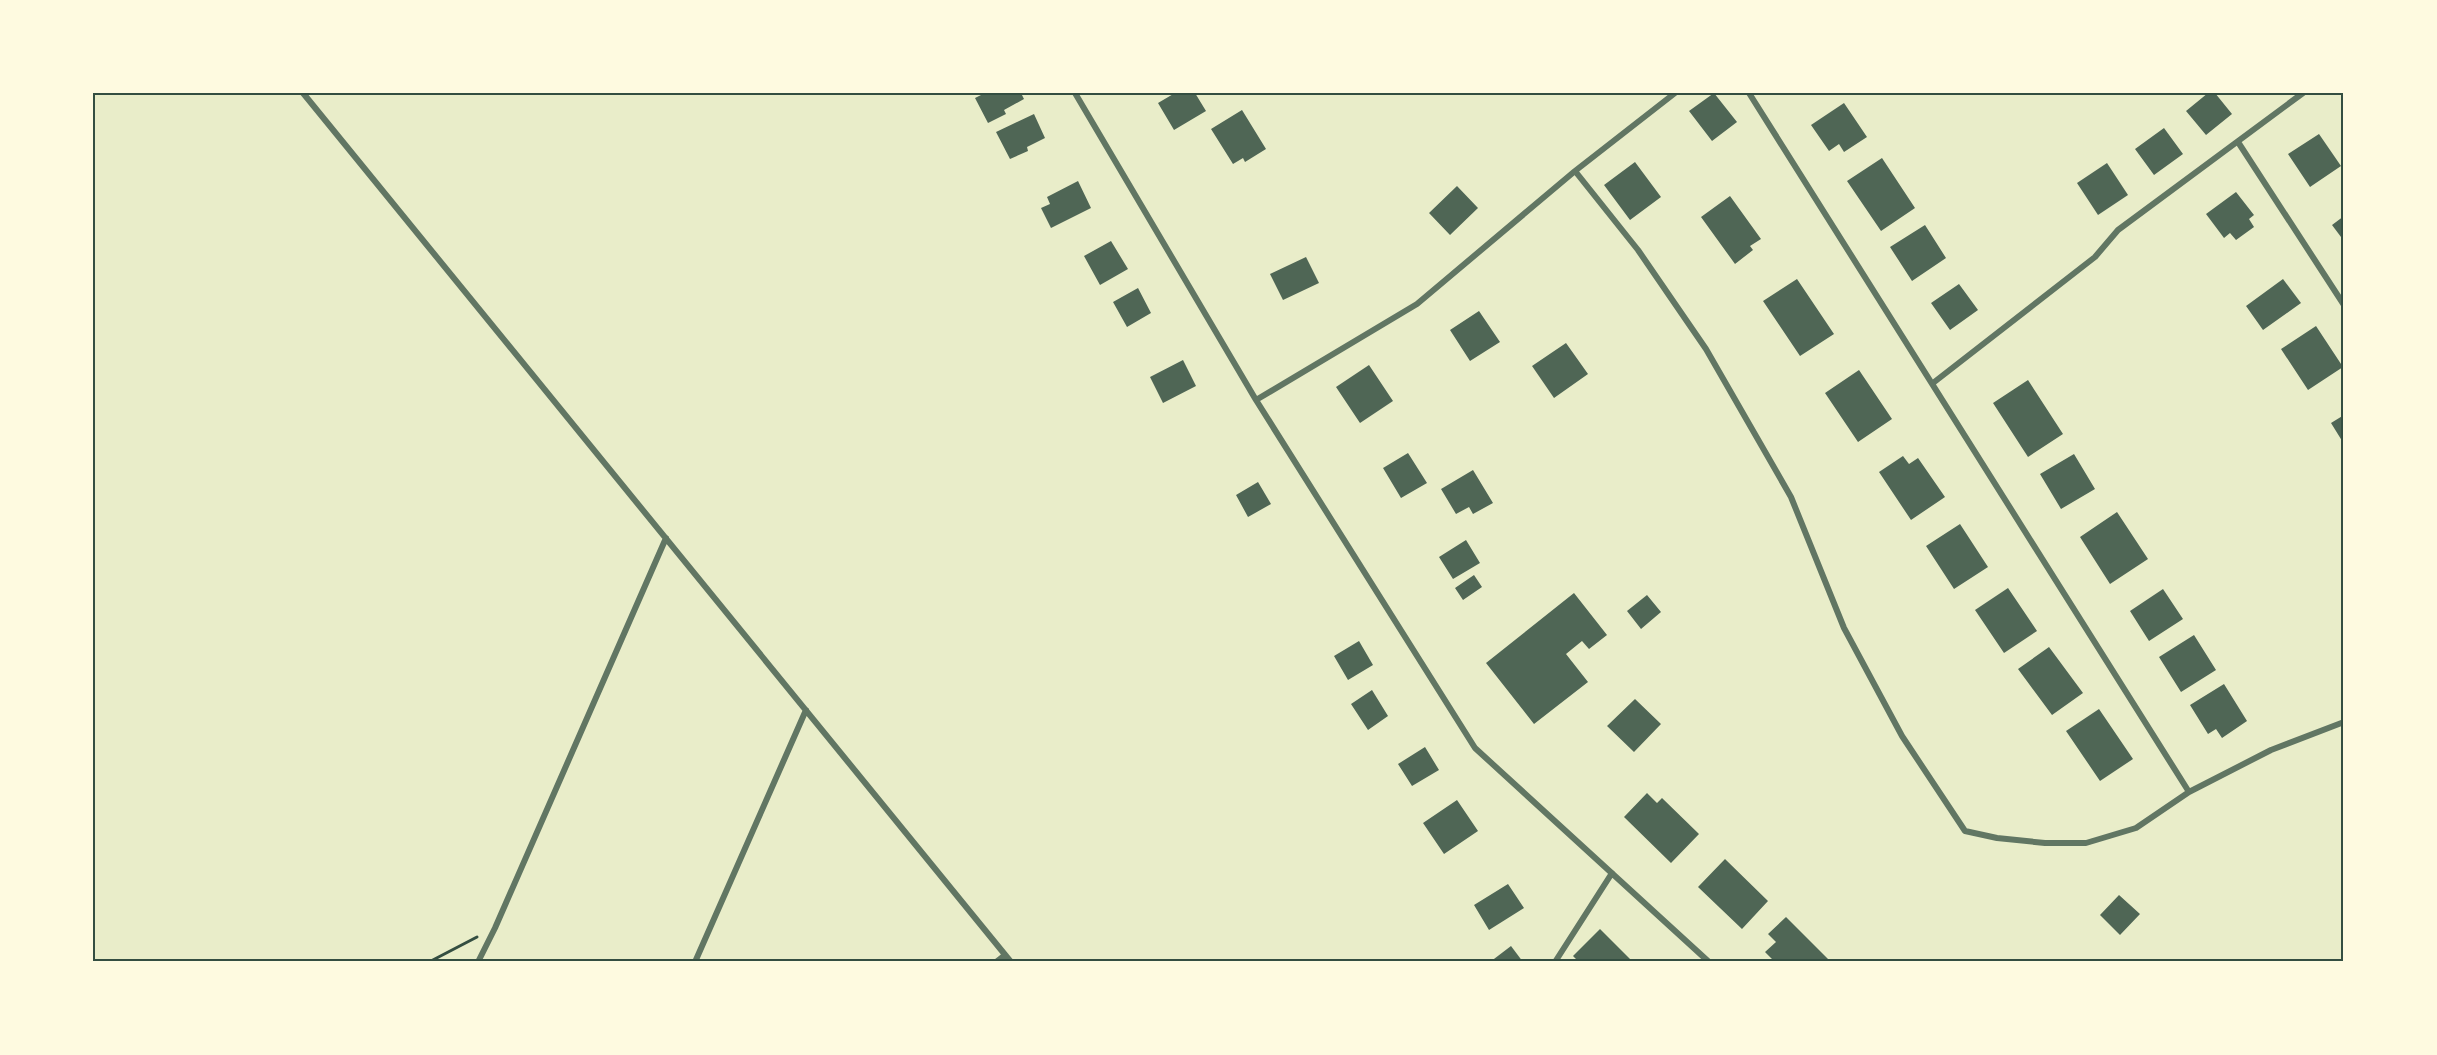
<svg xmlns="http://www.w3.org/2000/svg" width="2437" height="1055" viewBox="0 0 2437 1055" font-family="Lora,serif">
	<style>
		.building { fill: #4f6655 }
		.lines { fill: none; stroke-linecap: round; stroke-linejoin: round }
		.path { stroke: #344e41; stroke-width: 3 }
		.minor { stroke: #617663; stroke-width: 6 }
		.neatline { fill: none; stroke: #344e41; stroke-width: 2 }
	</style>
	<rect width="100%" height="100%" fill="#e9edc9"/>
	<path class="building" d="M985 93H1021L1024 99 1004 110 1006 114 988 123 975 98Z
		M1175 93H1195L1206 111 1174 130 1158 103Z
		M1714 93 1737 122 1712 141 1689 111Z
		M2208 93H2215L2232 114 2206 135 2186 111Z
		M1844 103 1867 137 1844 152 1839 144 1829 151 1811 125Z
		M1242 110 1266 149 1245 162 1243 158 1233 164 1211 129Z
		M1034 114 1045 138 1027 147 1028 151 1010 159 996 132Z
		M2164 128 2183 154 2154 175 2135 149Z
		M2319 134 2341 166 2310 187 2288 154Z
		M1882 158 1915 208 1881 231 1847 181Z
		M1635 162 1661 197 1630 220 1604 185Z
		M2107 163 2128 195 2098 215 2077 183Z
		M1078 181 1091 208 1051 228 1041 208 1050 204 1047 197Z
		M1457 186 1478 208 1450 235 1429 213Z
		M2236 192 2254 215 2249 219 2254 227 2236 240 2230 233 2224 238 2206 214Z
		M1730 196 1761 239 1750 246 1753 250 1735 264 1701 217Z
		M2344 216V241L2332 225Z
		M1925 225 1946 258 1912 281 1890 247Z
		M1111 241 1128 269 1100 285 1084 256Z
		M1306 257 1319 283 1283 300 1270 274Z
		M1797 279 1834 334 1800 356 1763 301Z
		M2283 279 2301 303 2263 330 2246 306Z
		M1959 284 1978 310 1950 330 1931 303Z
		M1138 288 1151 313 1127 327 1113 302Z
		M1479 311 1500 342 1470 361 1450 330Z
		M2316 326 2343 367 2308 390 2281 349Z
		M1566 343 1588 374 1554 398 1532 366Z
		M1183 360 1196 386 1163 403 1150 377Z
		M1369 365 1393 401 1360 423 1336 387Z
		M1859 370 1892 419 1858 442 1825 393Z
		M2028 380 2063 434 2028 457 1993 403Z
		M2344 415V444L2331 423Z
		M1408 453 1427 483 1401 498 1383 468Z
		M2074 454 2095 489 2061 509 2040 474Z
		M1903 456 1909 464 1918 458 1945 497 1911 520 1879 472Z
		M1473 470 1493 503 1473 514 1469 507 1456 514 1441 489Z
		M1258 482 1271 504 1248 517 1236 495Z
		M2117 512 2148 559 2110 584 2080 537Z
		M1960 524 1988 567 1954 589 1926 546Z
		M1466 540 1480 563 1453 579 1439 557Z
		M1474 575 1482 587 1463 600 1455 588Z
		M2008 588 2037 631 2004 653 1975 610Z
		M2163 589 2183 619 2149 641 2130 611Z
		M1574 593 1607 635 1589 649 1582 641 1566 654 1588 682 1534 724 1486 663Z
		M1647 595 1661 612 1641 629 1627 611Z
		M2194 635 2216 670 2181 692 2159 657Z
		M1359 641 1373 665 1348 680 1334 656Z
		M2049 647 2083 693 2052 715 2018 669Z
		M2224 684 2247 721 2222 738 2216 729 2208 734 2190 705Z
		M1372 690 1388 716 1368 730 1351 704Z
		M1635 699 1661 724 1634 752 1607 726Z
		M2099 709 2133 759 2100 781 2066 731Z
		M1425 747 1439 770 1412 786 1398 764Z
		M1647 793 1657 803 1662 798 1699 834 1671 863 1624 817Z
		M1457 800 1478 831 1444 854 1423 823Z
		M1725 859 1768 901 1742 929 1698 887Z
		M1508 884 1524 908 1489 930 1474 905Z
		M2119 895 2140 914 2120 935 2100 915Z
		M1786 917 1829 960 1827 962H1775L1765 952 1776 942 1768 934Z
		M1600 929 1633 962H1579L1573 956Z
		M1511 946 1523 962H1490Z"/>
	<g class="lines">
		<path class="path" d="M429 962 477 937"/>
		<path class="minor" d="M303 93 1011 962
			M1075 93 1256 400 1475 748 1709 962
			M1749 93 2189 792
			M2238 142 2344 305
			M1575 171 1638 250 1706 349 1791 497 1844 628 1902 736 1965 831 1997 838 2045 843H2086L2136 828 2189 792 2271 750 2344 722
			M1933 383 2095 257 2118 230 2303 93
			M1256 400 1417 304 1575 171 1675 93
			M478 962 495 928 666 538
			M695 962 806 710
			M996 962 1005 955
			M1555 962 1612 873"/>
	</g>
	<rect width="2437" height="1055" fill="none" stroke="#fefae0" stroke-width="189"/>
	<rect x="94" y="94" width="2248" height="866" class="neatline"/>
</svg>
